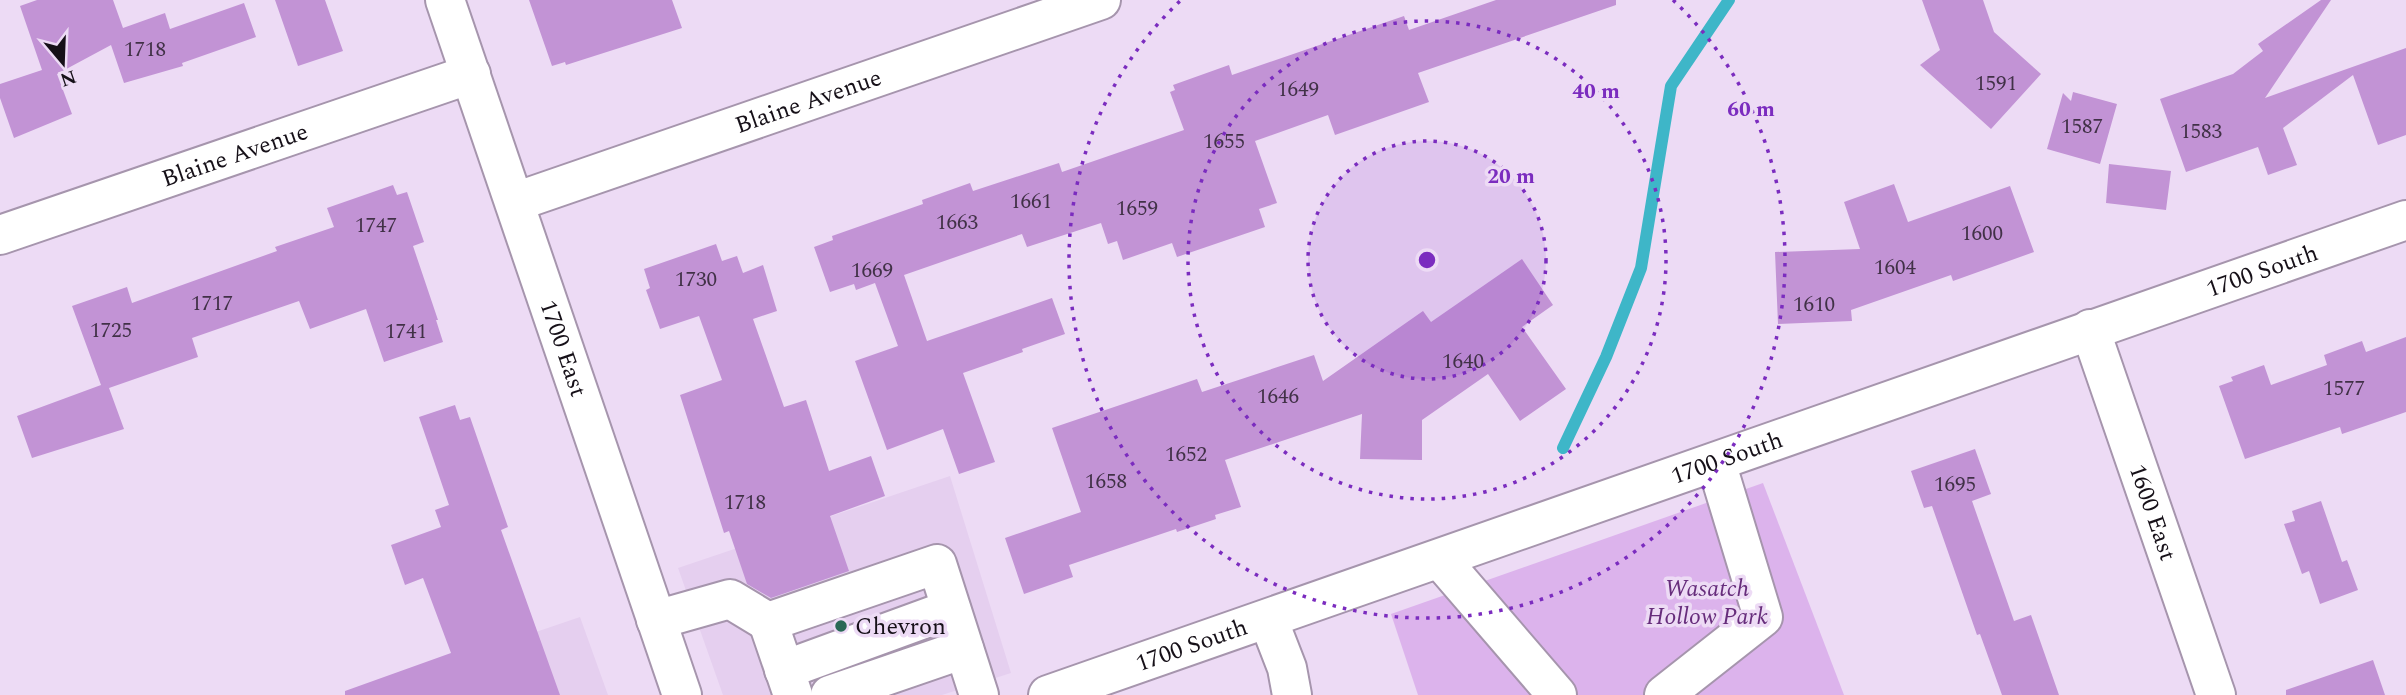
<svg xmlns="http://www.w3.org/2000/svg" width="2406" height="695" viewBox="0 0 2406 695" font-family="Spectral,serif">
	<style>
		.built { fill: #e5cfef }
		.green { fill: #dcb3ec }
		.lines { fill: none; stroke-linecap: round; stroke-linejoin: round }
		.stream { stroke: #3eb6c8; stroke-width: 12 }
		.building { fill: #c293d5 }
		.minor-casing { stroke: #a695ad; stroke-width: 42 }
		.minor { stroke: #fff; stroke-width: 38 }
		.ring { fill: none; stroke: #7b2cbf; stroke-width: 3.5; stroke-dasharray: 3.5 7 }
		.poi-dot { fill: #2a6956; stroke: #eddbf5; stroke-width: 2.5 }
		.labels { text-anchor: middle; stroke-width: 7; stroke-linejoin: round; paint-order: stroke }
		.number-label { font-size: 21px; fill: #413147 }
		.street-label { font-size: 24px; fill: #161018; stroke: #eddbf5 }
		.park-label { font-size: 24px; font-style: italic; fill: #672d7c; stroke: #eddbf5 }
		.poi-label { font-size: 24px; fill: #161018; stroke: #eddbf5; text-anchor: start }
		.centre { fill: #7b2cbf; stroke: #eddbf5; stroke-width: 3.5 }
		.ring-label { font-size: 21px; text-anchor: middle; font-weight: bold; fill: #7b2cbf; stroke: #eddbf5; stroke-width: 7; stroke-linejoin: round; paint-order: stroke }
	</style>
	<rect width="100%" height="100%" fill="#eddbf5"/>
	<path class="built" d="M950 476 1011 673 942 695H723L678 568Z
		M580 617 608 695H414L407 676Z"/>
	<path class="green" d="M1763 483 1844 695H1418L1391 614Z"/>
	<g class="lines">
		<path class="stream" d="M1563 448 1606 357 1641 268 1671 86 1729 0"/>
	</g>
	<path class="building" d="M37 0H113L123 28 165 13 170 29 244 3 256 37 182 63 183 66 124 83 111 45 57 74 72 114 14 138 0 98V84L42 70 20 6Z
		M275 0H325L343 51 298 66Z
		M529 0H672L682 28 566 65 565 62 552 66Z
		M1496 0H1616V5L1418 73 1429 102 1335 135 1328 115 1255 141 1277 203 1259 209 1265 227 1177 257 1172 243 1123 260 1117 241 1108 244 1101 223 1027 247 1022 234 904 275 927 341 1052 298 1065 334 1022 349 1023 352 963 373 995 462 959 474 943 429 887 450 855 361 898 346 875 283 856 290 854 284 830 292 814 247 833 240 832 236 923 204 922 200 970 183 973 191 1059 163 1062 172 1184 130 1170 92 1175 90 1173 85 1229 65 1232 75 1404 16 1409 30Z
		M1922 0H1983L1994 32 2041 74 1991 129 1920 65 1940 50Z
		M2321 0H2331L2265 98 2406 48V135L2378 145 2353 75 2283 128 2297 165 2268 175 2258 147 2186 172 2160 99 2233 74 2263 51 2258 44Z
		M2073 92 2117 104 2100 164 2047 149 2063 93 2071 101Z
		M2109 164 2171 171 2166 210 2106 203Z
		M1894 184 1908 222 2010 186 2034 252 1953 281 1951 275 1851 310 1852 321 1778 324 1775 252 1860 249 1844 202Z
		M393 185 397 195 407 192 424 242 413 246 438 320H436L443 342 384 362 366 309 310 329 299 301 192 338 198 357 109 388 124 429 32 458 17 416 101 385 72 306 127 287 132 303 277 251 275 247 334 227 327 208Z
		M716 244 722 261 737 256 743 273 763 265 777 311 753 319 784 407 806 400 829 471 871 456 885 496 830 516 849 571 771 598 747 584 729 531 724 533 680 395 722 380 699 316 660 329 646 290 650 288 644 269Z
		M1522 259 1553 305 1522 327 1566 389 1520 421 1488 374 1422 420V460L1360 459 1362 414 1225 460 1241 507 1215 515 1216 519 1177 532 1176 529 1069 565 1073 577 1024 594 1005 538 1081 512 1052 428 1197 379 1202 392 1314 355 1323 381 1423 311 1431 322Z
		M2406 337V412L2342 434 2340 427 2245 459 2219 386 2233 381 2231 377 2264 365 2271 385 2327 365 2324 355 2362 341 2366 352Z
		M455 405 460 420 470 417 508 527 501 530 560 695H345V691L451 653 423 578 405 585 391 545 441 527 435 510 449 505 419 417Z
		M1975 449 1991 494 1972 501 2014 621 2031 615 2059 695H2002L1980 634 1977 635 1932 506 1924 508 1911 471Z
		M2321 501 2342 562 2347 560 2358 590 2320 604 2309 571 2302 574 2284 524 2295 521 2292 511Z
		M2373 660 2385 695H2286V690Z"/>
	<g class="lines">
		<g class="minor-casing">
			<g id="minor">
				<path id="s1" d="M445 0 682 695"/>
				<path id="s2" d="M515 202 1101 0"/>
				<path id="s3" d="M0 235 471 74"/>
				<path id="s4" d="M2090 329 2216 695"/>
				<path d="M1440 559 1557 695"/>
				<path d="M1268 619 1287 668 1292 695"/>
				<path d="M656 620 730 599 768 622"/>
				<path d="M784 670 951 609"/>
				<path d="M793 695 768 622 937 564 979 695"/>
				<path d="M830 695 964 649"/>
				<path id="s5" d="M1048 695 2406 220"/>
				<path d="M1664 695 1763 617 1716 462"/>
			</g>
		</g>
		<use href="#minor" class="minor"/>
	</g>
	<circle cx="1427" cy="260" r="119" fill="#7b2cbf" fill-opacity=".12"/>
	<g class="ring">
		<circle cx="1427" cy="260" r="119"/>
		<circle cx="1427" cy="260" r="239"/>
		<path d="M1673 0A358 358 0 1 1 1181 0"/>
	</g>
	<circle class="poi-dot" cx="841" cy="626" r="7"/>
	<g class="labels">
		<g class="number-label">
			<text x="145" y="56">1718</text>
			<text x="1996" y="90">1591</text>
			<text x="1298" y="96">1649</text>
			<text x="2082" y="133">1587</text>
			<text x="2201" y="138">1583</text>
			<text x="1224" y="148">1655</text>
			<text x="1031" y="208">1661</text>
			<text x="1137" y="215">1659</text>
			<text x="957" y="229">1663</text>
			<text x="376" y="232">1747</text>
			<text x="1982" y="240">1600</text>
			<text x="1895" y="274">1604</text>
			<text x="872" y="277">1669</text>
			<text x="696" y="286">1730</text>
			<text x="212" y="310">1717</text>
			<text x="1814" y="311">1610</text>
			<text x="111" y="337">1725</text>
			<text x="406" y="338">1741</text>
			<text x="1463" y="368">1640</text>
			<text x="2344" y="395">1577</text>
			<text x="1278" y="403">1646</text>
			<text x="1186" y="461">1652</text>
			<text x="1106" y="488">1658</text>
			<text x="1955" y="491">1695</text>
			<text x="745" y="509">1718</text>
		</g>
		<g class="street-label">
			<text dy="8" stroke="none"><textPath href="#s2" startOffset="310">Blaine Avenue</textPath></text>
			<text dy="8" stroke="none"><textPath href="#s3" startOffset="248">Blaine Avenue</textPath></text>
			<text dy="8" stroke="none"><textPath href="#s5" startOffset="1286">1700 South</textPath></text>
			<text dy="8" stroke="none"><textPath href="#s1" startOffset="368">1700 East</textPath></text>
			<text dy="8" stroke="none"><textPath href="#s5" startOffset="719">1700 South</textPath></text>
			<text dy="8" stroke="none"><textPath href="#s4" startOffset="194">1600 East</textPath></text>
			<text dy="8" stroke="none"><textPath href="#s5" startOffset="152">1700 South</textPath></text>
		</g>
		<g class="park-label">
			<text x="1707" y="596">Wasatch<tspan x="1707" dy="28">Hollow Park</tspan></text>
		</g>
		<g class="poi-label">
			<text x="855" y="634">Chevron</text>
		</g>
	</g>
	<circle cx="1427" cy="260" r="10" class="centre"/>
	<g class="ring-label">
		<text x="1596" y="98">40 m</text>
		<text x="1751" y="116">60 m</text>
		<text x="1511" y="183">20 m</text>
	</g>
	<g transform="translate(63 63) rotate(161)" stroke="#eddbf5" stroke-width="5" paint-order="stroke">
	<path d="M0-5L12 26L0 18L-12 26Z" fill="#161018"/>
	<text y="-10" font-size="19" font-weight="bold" text-anchor="middle" fill="#161018">N</text>
	</g>
</svg>
